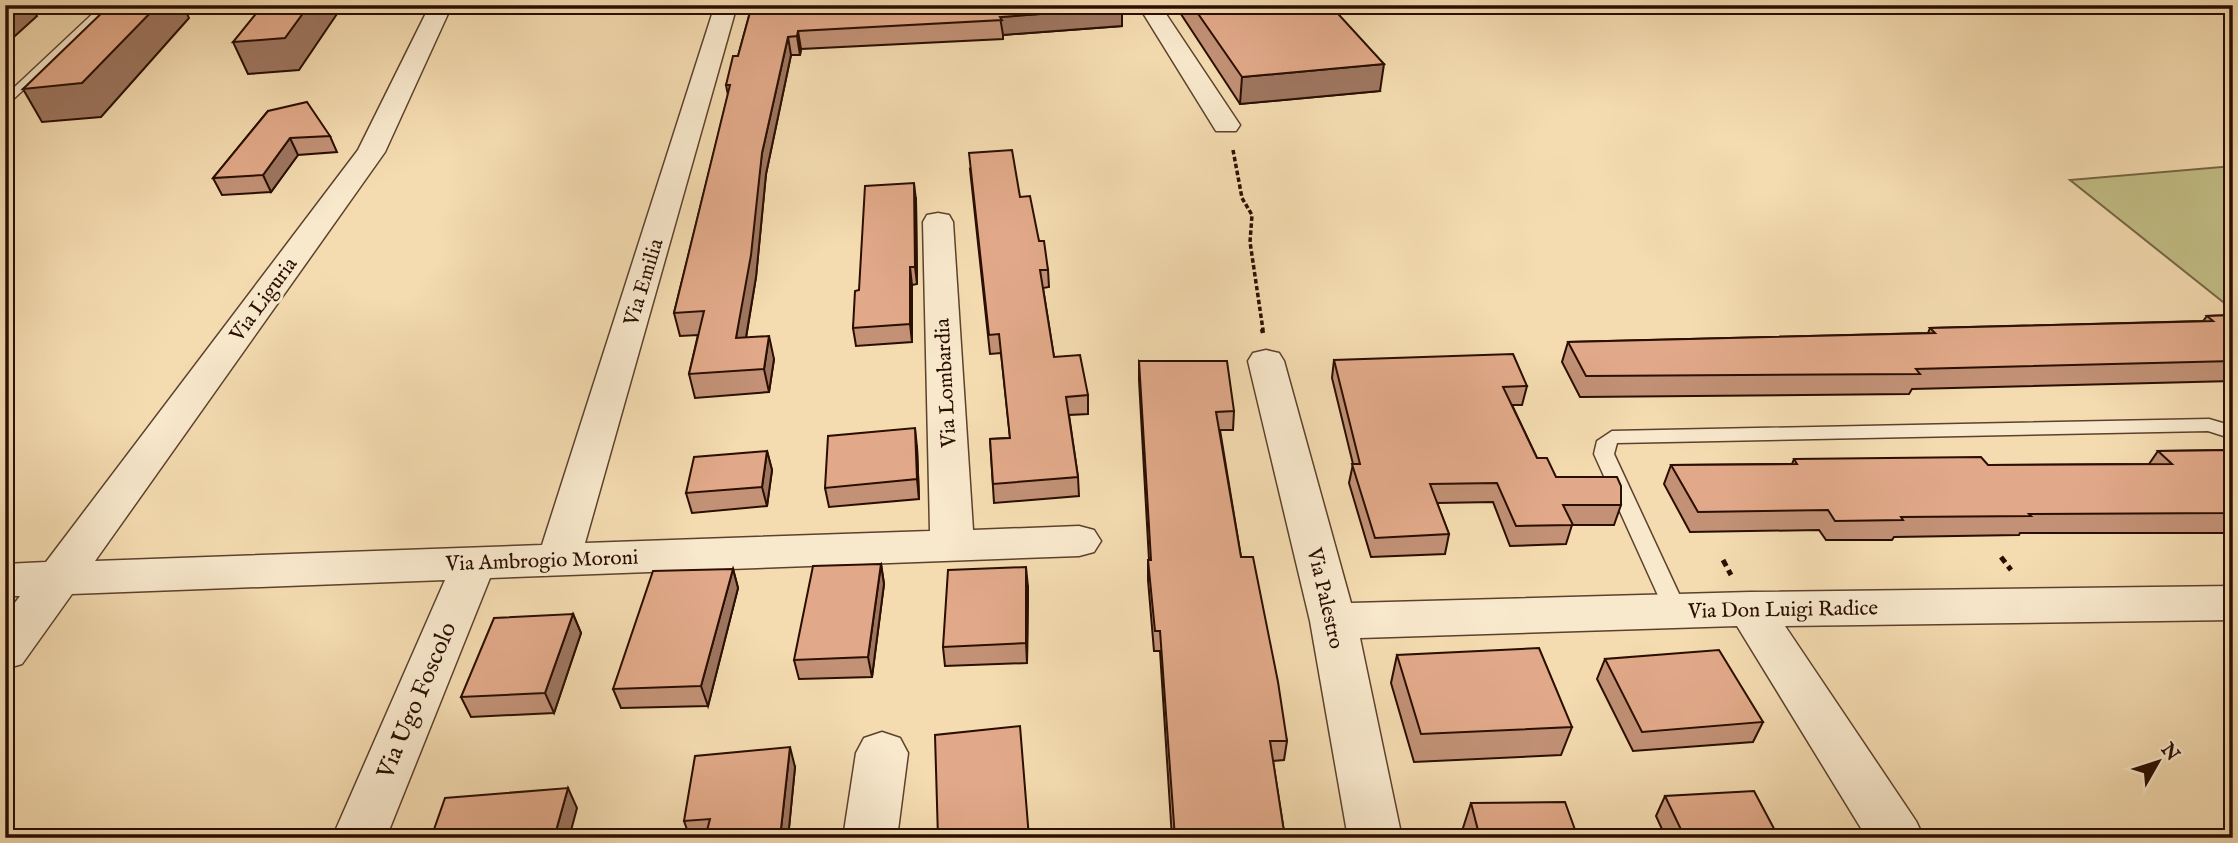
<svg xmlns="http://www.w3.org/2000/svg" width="2238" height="843" viewBox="0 0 2238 843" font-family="'IM FELL English',serif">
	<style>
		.green { fill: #c2be86; stroke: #766643; stroke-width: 2 }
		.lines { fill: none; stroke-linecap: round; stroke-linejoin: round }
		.service-casing { stroke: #5c412c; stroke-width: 3 }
		.minor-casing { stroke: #5c412c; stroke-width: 3 }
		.path-far2 { stroke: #2a0e00; stroke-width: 3.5; stroke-dasharray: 4.5 2.5; stroke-linecap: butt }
		.path-far1 { stroke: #2a0e00; stroke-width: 4.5; stroke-dasharray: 5 3.5; stroke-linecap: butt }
		.path { stroke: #2a0e00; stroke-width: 5; stroke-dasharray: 7 4.5; stroke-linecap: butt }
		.service { fill: #f8e8cc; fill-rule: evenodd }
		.minor { fill: #f8e8cc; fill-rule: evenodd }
		.wall { fill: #c29176; stroke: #2a0e00; stroke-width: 2 }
		.shaded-wall { fill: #9e7660; stroke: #2a0e00; stroke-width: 2 }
		.building { fill: #e1a989; stroke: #2a0e00; stroke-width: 2 }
		.labels { text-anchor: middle; stroke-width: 6; stroke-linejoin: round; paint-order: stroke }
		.street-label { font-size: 21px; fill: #2a0e00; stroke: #f8e8cc }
		.near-street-label { font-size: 24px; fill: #2a0e00; stroke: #f8e8cc }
	</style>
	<rect width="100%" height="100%" fill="#f4dbb0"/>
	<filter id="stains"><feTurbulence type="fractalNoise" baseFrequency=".00286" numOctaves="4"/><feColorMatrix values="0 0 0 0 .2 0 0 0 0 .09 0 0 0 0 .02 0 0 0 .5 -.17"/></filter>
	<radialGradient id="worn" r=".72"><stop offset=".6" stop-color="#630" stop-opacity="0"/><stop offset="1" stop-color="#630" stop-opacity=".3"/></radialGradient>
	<path class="green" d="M2233 166V310L2070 180Z"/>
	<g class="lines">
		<g class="service-casing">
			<path id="service" d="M102 5H114L5 107V96Z
				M2209 419 2233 426V439L2208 431 1617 443 1614 454 1687 611 1684 617 1676 620 1668 617 1665 611 1594 454 1597 441 1612 431Z"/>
		</g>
		<g class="minor-casing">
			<path id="minor" d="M430 5H452L385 152 95 561 542 545 715 5H737L585 543 930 531 923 222 927 215 938 213 949 215 953 222 973 530 1079 526 1094 530 1101 541 1094 552 1079 556 490 578 386 838H332L445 580 72 594 22 664 5 669V616L20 596H5V564L46 562 358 150Z
				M1138 5H1160L1240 125 1236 131H1216Z
				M1266 350 1279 353 1284 361 1351 603 1750 592 2233 586V620L1785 626 1916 821 1924 838H1867L1737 626 1360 638 1402 838H1348L1310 621 1248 361 1253 353Z
				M882 732 900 738 908 753 897 838H843L856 753 864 738Z"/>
		</g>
		<path class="path-far2" d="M1233 150 1242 198 1252 215 1250 242 1263 330"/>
		<path class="path-far1" d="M1262 329 1263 333"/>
		<path class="path" d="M2001 557 2011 570
			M1723 560 1731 575"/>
		<use href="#service" class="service"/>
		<use href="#minor" class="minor"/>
	</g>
	<path class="wall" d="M752 5 1122 8V26L1003 35V39L801 49 800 55H791L766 174 756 277 746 338 774 359 769 392 695 398 689 374 698 335 680 336 674 313 728 95 726 85 738 56Z
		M1175 5H1335V10L1380 91 1240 104Z
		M268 111 330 136 337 152 298 155 271 192 222 195 213 178Z
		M970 169 1020 197 1039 241 1048 270 1049 287 1043 288 1054 357 1088 395V414L1069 415 1078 477 1079 496 994 503 990 439 1010 438 1001 353 990 354Z
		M916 200 917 284 912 285V342L856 346 853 328 859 290Z
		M2233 315V381L1912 389 1909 394 1580 397 1562 362 1568 342 1928 333 1930 328 2203 321 2207 316Z
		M1334 360 1527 386 1522 405H1512L1537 458 1556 477 1621 505 1614 525H1572L1566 544 1510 546 1493 502 1437 503 1449 534 1445 554 1371 557 1349 483 1353 464 1332 378Z
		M1139 361 1234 411 1233 430H1220L1241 557 1287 741 1284 760 1273 761 1285 838H1172L1160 651H1154L1148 580V560H1149L1139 380Z
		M917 447 919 499 829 507 825 488Z
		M2233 450V533H2020L2019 535 1894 537 1892 540H1826L1819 530 1690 532 1664 484 1671 465 1792 464 1794 459 1988 465 2149 464 2158 451Z
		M767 451 772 470 767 506 692 513 686 493Z
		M881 564 884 584 872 677 799 679 794 660Z
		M733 569 738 588 708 706 621 708 613 689Z
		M1028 587 1027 663 945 666 943 647Z
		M573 614 581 633 554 713 471 717 461 697Z
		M1397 655 1572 727 1561 755 1414 762 1391 683Z
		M1605 659 1763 722 1753 742 1633 751 1597 679Z
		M795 767 788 838H690L684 821Z
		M1665 796 1779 838H1666L1656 816Z
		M1471 803 1578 838H1464L1462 831Z"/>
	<path class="shaded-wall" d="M5 5H31L37 16 5 45Z
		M158 5H183L189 18 101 117 42 122 23 89Z
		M309 5H343L299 70 248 74 233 42Z
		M1122 8V26L1003 35 1000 17Z
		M798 31 801 49 800 55 797 36Z
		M788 37 791 55 766 174 756 277 742 361 736 338 762 153Z
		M1384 64 1380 91 1240 104 1242 77Z
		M290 138 298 155 271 192 263 175Z
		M914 183 916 200 917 284 915 267Z
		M910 267 912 285V342L910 324Z
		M769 336 774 359 769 392 764 369Z
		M915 428 917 447 919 499 917 479Z
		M767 451 772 470 767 506 762 487Z
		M881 564 884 584 872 677 868 657Z
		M1026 567 1028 587 1027 663 1026 643Z
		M733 569 738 588 708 706 701 686Z
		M573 614 581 633 554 713 545 693Z
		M790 747 795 767 788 838H780Z
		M568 788 577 808 569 838H554Z"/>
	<path class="building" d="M110 5H158L82 83 23 89Z
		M263 5H309L285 38 233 42Z
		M752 5H1121L1122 8 1000 17 1002 20 798 31 797 36 788 37 762 153 751 255 736 338 769 336 764 369 689 374 704 311 674 313 730 85H726L733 56H738Z
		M1192 5H1330L1384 64 1242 77Z
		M307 102 330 136 290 138 263 175 213 178 268 111Z
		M1012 150 1020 197 1030 196 1039 241H1044L1048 270H1040L1054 357 1080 355 1088 395 1066 397 1078 477 993 484 990 439 1010 438 999 334 989 335 969 153Z
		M914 183 915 267H910V324L853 328 855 291 859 290 865 186Z
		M2233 315V361L1916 369 1920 374 1586 376 1568 342 1935 333 1930 328 2213 321 2207 316Z
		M1513 354 1527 386 1503 387 1537 458H1547L1556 477H1617L1621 486V505H1563L1573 525 1516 526 1497 483 1430 484 1449 534 1375 538 1352 464H1360L1334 360Z
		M1139 361H1227L1234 411 1216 412 1241 557H1253L1278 682 1287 741H1270L1285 838H1175L1160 631H1155L1148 560H1151Z
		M915 428 917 479 825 488 828 436Z
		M2233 450V513L2029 514 2031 516 1901 517 1903 520 1835 521 1828 510 1698 512 1671 465 1797 464 1794 459 1981 457 1988 465 2172 464 2158 451Z
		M767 451 762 487 686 493 694 457Z
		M881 564 868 657 794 660 813 566Z
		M1026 567V643L943 647 948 570Z
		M733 569 701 686 613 689 653 571Z
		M573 614 545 693 461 697 494 618Z
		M1539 648 1572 727 1421 734 1397 655Z
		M1719 650 1763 722 1642 732 1605 659Z
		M1020 726 1029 838H938L935 735Z
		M790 747 780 838H705L710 819 684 821 695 756Z
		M568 788 554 838H431L445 798Z
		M1754 791 1779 838H1685L1665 796Z
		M1565 802 1578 838H1480L1471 803Z"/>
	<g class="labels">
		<g class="street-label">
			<text transform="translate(643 282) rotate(-73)" y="7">Via Emilia</text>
			<text transform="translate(263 299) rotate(-54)" y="7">Via Liguria</text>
			<text transform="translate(945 383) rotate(-93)" y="7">Via Lombardia</text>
			<text transform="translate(542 560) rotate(-2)" y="7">Via Ambrogio Moroni</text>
			<text transform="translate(1326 598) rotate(77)" y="7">Via Palestro</text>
			<text transform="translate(1783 609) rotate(-1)" y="7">Via Don Luigi Radice</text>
		</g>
		<g class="near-street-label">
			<text transform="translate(416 700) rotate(-67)" y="8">Via Ugo Foscolo</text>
		</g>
	</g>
	<rect width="2238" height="843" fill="none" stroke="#f4dbb0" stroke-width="28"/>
	<rect x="7" y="7" width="2224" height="829" fill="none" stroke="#2a0e00" stroke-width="3.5"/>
	<rect x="14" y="14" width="2210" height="815" fill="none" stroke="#2a0e00" stroke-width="2"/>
	<g transform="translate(2158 762) rotate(51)" stroke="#f8e8cc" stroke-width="5" paint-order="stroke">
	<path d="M0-5L12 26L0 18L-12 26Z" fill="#2a0e00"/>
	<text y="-10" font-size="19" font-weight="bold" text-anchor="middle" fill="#2a0e00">N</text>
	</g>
	<rect width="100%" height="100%" filter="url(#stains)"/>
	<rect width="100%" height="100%" fill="url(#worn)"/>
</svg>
